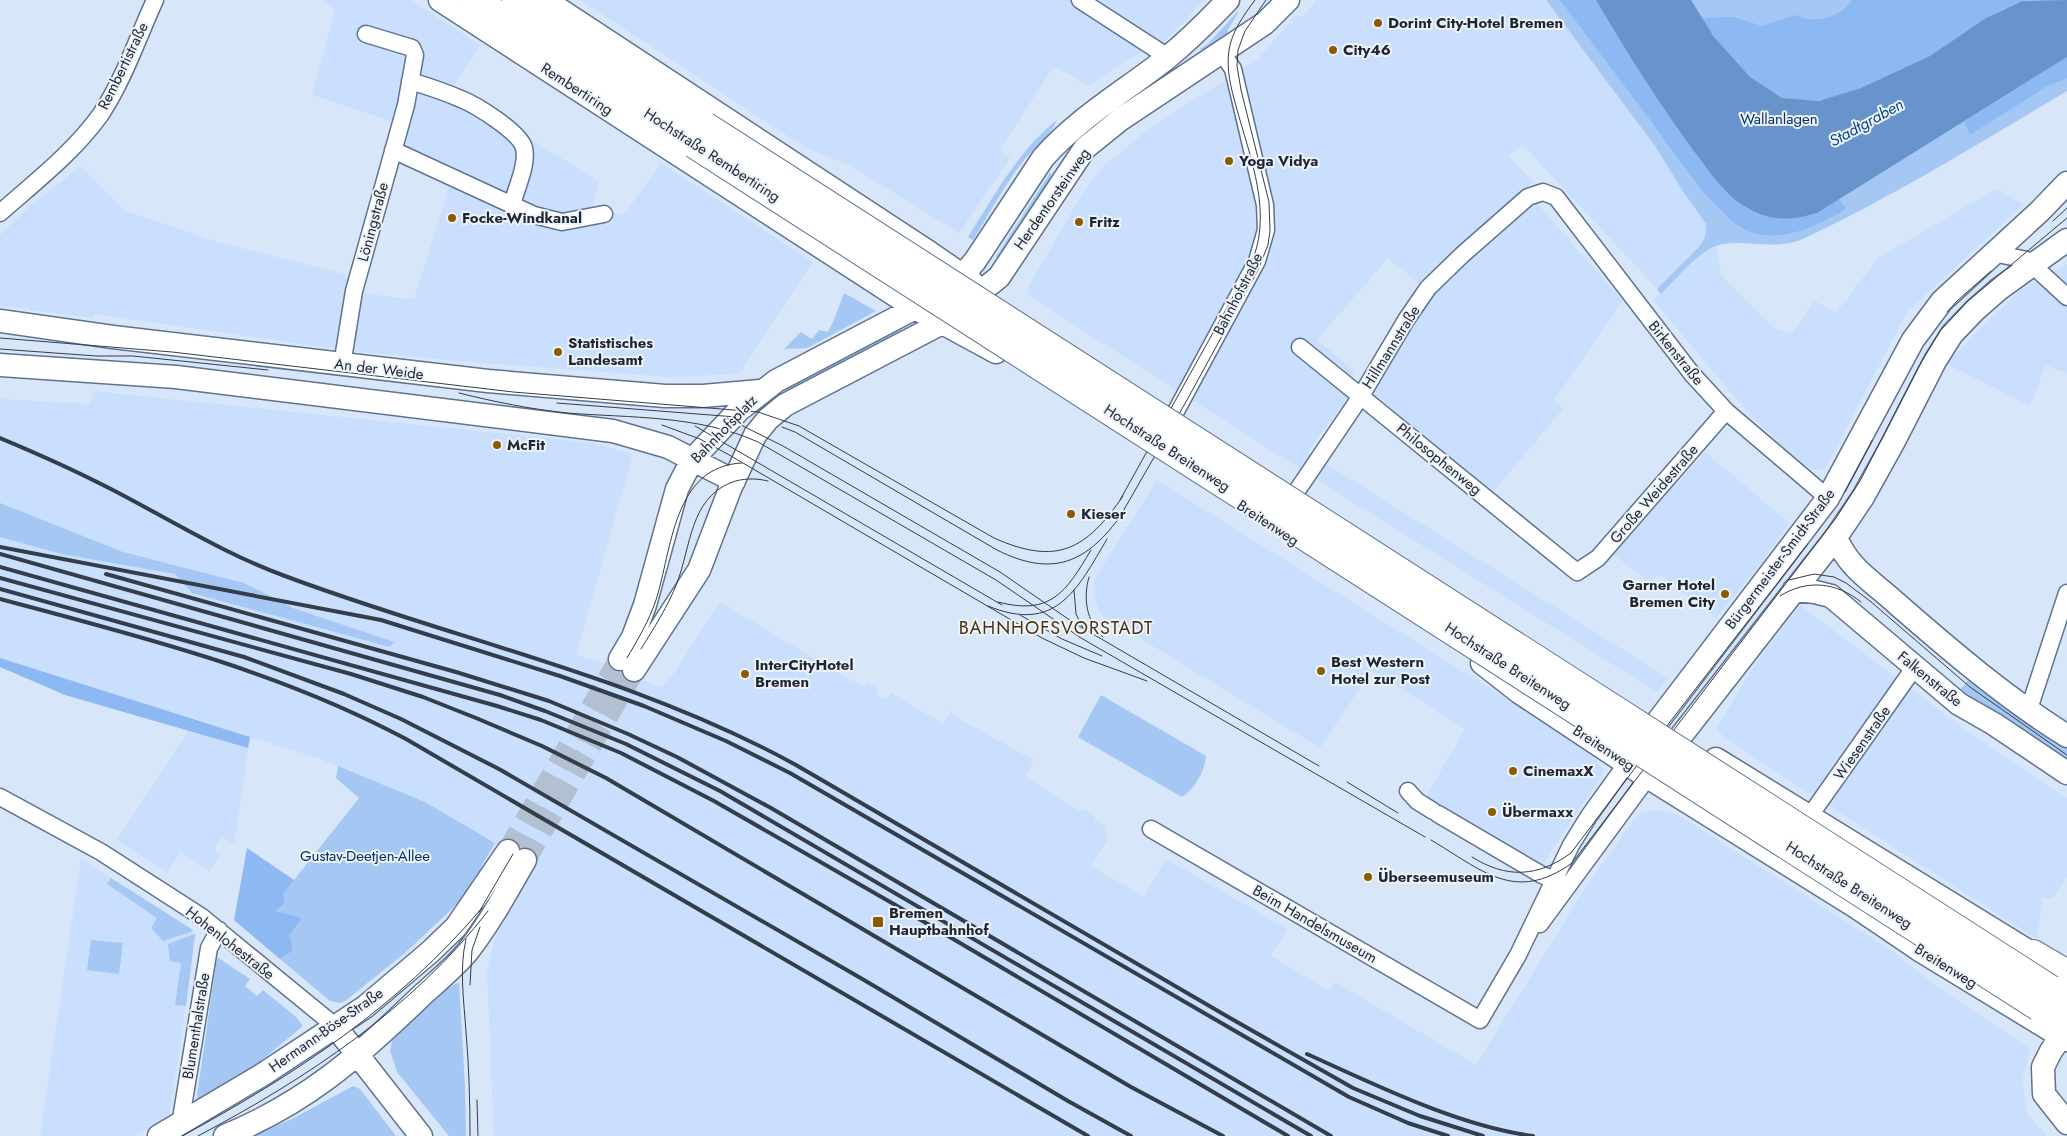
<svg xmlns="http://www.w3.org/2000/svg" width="2067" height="1136" viewBox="0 0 2067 1136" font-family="Jost,sans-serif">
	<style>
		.built { fill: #c9dffd }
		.green { fill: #a4c7f4 }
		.forest { fill: #8db9f3 }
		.water { fill: #6994cb }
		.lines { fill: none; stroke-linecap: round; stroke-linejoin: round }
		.secondary-tunnel { stroke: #b3c0d1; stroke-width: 22; stroke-dasharray: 22 11; stroke-linecap: butt }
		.street-casing { stroke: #5e738e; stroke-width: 19 }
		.secondary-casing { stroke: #5e738e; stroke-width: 25 }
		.highway-casing { stroke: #5e738e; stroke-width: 30 }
		.street { stroke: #fff; stroke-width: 16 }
		.secondary { stroke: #fff; stroke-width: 22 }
		.highway { stroke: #fff; stroke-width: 28 }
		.tram { stroke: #343d4a; stroke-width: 1 }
		.rail { stroke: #343d4a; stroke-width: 4 }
		.highway-bridge-casing { stroke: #5e738e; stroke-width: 30; stroke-linecap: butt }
		.highway-bridge { stroke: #fff; stroke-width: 28 }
		.poi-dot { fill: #8a5c00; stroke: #eef2f9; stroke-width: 2 }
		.labels { text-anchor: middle; stroke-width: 4; stroke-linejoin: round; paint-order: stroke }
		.poi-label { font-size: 15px; font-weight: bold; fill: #1e2632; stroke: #eef2f9; text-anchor: start }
		.street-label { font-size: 15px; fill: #1e2632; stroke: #eef2f9 }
		.park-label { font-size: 15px; fill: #022f61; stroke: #eef2f9 }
		.water-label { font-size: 16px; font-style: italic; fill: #084689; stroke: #eef2f9 }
		.quarter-label { font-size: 18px; letter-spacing: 1px; fill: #4a330f; stroke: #eef2f9 }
	</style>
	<rect width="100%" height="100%" fill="#d8e6f9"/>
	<path class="built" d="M321 0H411L480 45 451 90 598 181 593 209 624 215 661 163 813 262 739 374 668 377 457 361 351 351 95 314 93 318 0 306V235L30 206 80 167 126 211 210 240 356 277 354 291 390 297 414 299 452 178 392 150 399 124 312 95 335 10Z
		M580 0H1204L1165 41 1123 62 1089 86 1054 66 1000 149 1010 158 959 233 849 165 808 149Z
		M1316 0H1546L1655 146 1682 190 1706 224 1705 237 1699 247 1657 289 1522 144 1508 156 1533 181 1525 190 1623 301 1554 400 1563 409 1490 496 1364 393 1430 293 1388 258 1317 340 1354 370 1349 396 1307 452 1668 678 1657 692 1327 486 1029 296 1027 289 1066 222 1087 187 1103 167 1147 130 1259 58 1296 15 1303 17Z
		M1996 189 2024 204 1907 312 1825 469 1815 470 1801 464 1751 416 1653 300 1700 256 1716 246 1721 275 1775 328 1791 334 1815 301 1836 313 1878 258Z
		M2067 264V373L2046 365 2030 406 1947 364 1977 331 2022 289Z
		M93 391 592 443 633 454 576 655 605 663 604 665 661 687 673 675 720 602 848 679 853 682 854 680 864 687 866 682 880 690 876 694 883 698 887 699 891 693 944 724 950 711 961 720 1034 760 1025 777 1080 811 1082 808 1095 816 1094 819 1105 826 1107 840 1091 866 1144 897 1166 859 1287 929 1271 956 1329 991 1335 982 1476 1065 1586 887 1636 817 1643 812 1660 810 1678 815 1895 953 1927 979 1977 1014 2031 1048 2022 1081 2027 1114 2047 1136H494L487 972 494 940 534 866 427 803 320 759 0 658V399L90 404Z
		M1705 452 1789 523 1761 563 1716 618 1659 574 1651 583 1606 549 1668 478 1676 485Z
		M1157 480 1585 748 1605 770 1541 867 1424 800 1465 729 1372 670 1320 748 1102 615 1095 601 1094 580Z
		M1800 605 1968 732 2067 798V877L2052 899 2043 898 2037 939 1757 760 1717 731 1718 726 1757 661Z
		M188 731 248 748 237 826 234 844 223 837 214 849 221 854 209 872 180 852 167 873 117 840Z
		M81 859 190 928 196 935 169 1119 134 1136H40Z"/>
	<path class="green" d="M1546 0H2067V91C1981 142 1896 195 1805 238 1777 252 1745 238 1719 245 1700 250 1675 280 1661 294L1657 289 1699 247 1705 237 1706 224 1682 190 1655 146Z
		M1240 9 1228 30 1225 41 1204 55 1200 49 1208 44Z
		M1057 120C1050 136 1036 146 1025 159 1005 183 990 213 973 240L968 237C994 196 1018 151 1057 120Z
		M1050 173 1055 177 1001 261 996 257Z
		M844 293 876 311 807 348 784 349 801 332 812 339 819 330 828 332 834 320Z
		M898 329 903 332 790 391 784 388Z
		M0 503 123 552 244 583 293 608 394 642 390 647 192 593 175 574 62 554 0 537Z
		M1972 676 2067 744V766L1956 694Z
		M1101 695 1206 756C1204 773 1196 787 1182 797L1078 737Z
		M338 766 427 803 495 843 482 865 474 885 452 909 405 953 345 1001 339 1003 330 1001 280 959 293 951 275 911 285 903 283 894 359 798 336 778Z
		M111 878 190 928 193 931 163 941 151 928 157 918 107 884Z
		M195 934 186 1006 175 1005 181 963 170 961 168 944Z
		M91 940 123 943 119 974 87 970Z
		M217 957 250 979 245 986 257 996 263 990 296 1017 303 1026 257 1064 196 1103Z
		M459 982 465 1087 466 1136H449L397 1072 390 1051 392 1041 437 995Z
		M353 1086 360 1089 396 1136H254L294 1118Z"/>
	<path class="forest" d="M1560 0H1596C1627 51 1658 101 1693 150 1708 169 1723 193 1744 206 1749 210 1758 214 1764 216 1793 224 1816 213 1839 199L1846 209C1820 225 1785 242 1753 233 1719 223 1669 145 1647 116 1618 77 1589 39 1560 0Z
		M1852 0H2024C1990 12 1962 35 1932 55 1908 70 1848 96 1820 100 1813 101 1788 100 1782 98 1752 86 1718 45 1702 18L1734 17 1762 26 1795 15C1814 25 1840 18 1852 0Z
		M2067 57V78L2046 87 1970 135 1964 122Z
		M0 658 250 737 248 748 65 695 0 667Z
		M247 848 294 880 283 894 285 903 275 911 302 918 289 935 293 951 280 959 234 920Z"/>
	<path class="water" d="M1596 0H1691L1714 37 1750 77 1782 98 1819 101 1861 88 1930 56 1986 18 2022 1 2067 0V57L1817 213C1790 221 1769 222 1744 206 1723 193 1708 169 1693 150 1658 102 1626 51 1596 0Z"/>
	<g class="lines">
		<path class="secondary-tunnel" d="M508 851 620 659
			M525 860 634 670"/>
		<g class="street-casing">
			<path id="street" d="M1080 0 1168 57
				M410 81C427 86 445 92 461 99 476 105 520 132 524 148 528 165 516 188 512 205
				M393 150 534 215 562 222 604 214
				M0 213C35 182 74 152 101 114 124 79 138 37 155 0
				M1993 253 2027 260 2067 297
				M1300 347 1577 572 1598 558 1726 411
				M342 365 354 291 406 105 415 55 412 48 366 34
				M1175 413 1257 261 1266 230 1265 205 1233 69 1222 53
				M1286 507 1361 396 1406 320 1428 288 1462 255 1528 197 1543 192 1556 197 1692 374 1726 411 1828 498
				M2028 712 2067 593
				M1408 791 1417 801 1433 811
				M0 797 101 852 202 917 335 1026
				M1438 814 1542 875 1562 883
				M1809 817 1914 668
				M1151 829 1480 1020 1518 955 1571 845 1589 816 1627 763
				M1540 924 1648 777
				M180 1125 209 948 219 930"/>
		</g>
		<g class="secondary-casing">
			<path id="secondary" d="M440 0 915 308 996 352
				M545 0 930 253 972 282
				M0 321 113 337 488 381 665 396H703L760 391
				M0 365 176 377 613 431 668 447 734 481
				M1836 537C1848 568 1872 581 1896 603 1951 651 2006 698 2067 736
				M1794 590 1815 592 1831 596 1959 704 1994 724 2067 773
				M620 659 633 637 645 605 677 489 692 460 739 410 776 381 915 308 962 276 975 261 1043 158C1078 118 1125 91 1167 58 1189 40 1209 20 1228 0
				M1482 663 1519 692 1641 773 1856 907 1918 949 2067 1040
				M634 670 699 570 730 489 755 435 768 419 785 405 942 323 999 277 1085 148 1121 119 1265 23 1288 0
				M1639 746 1828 498 1913 340 1942 301 2040 211 2067 183
				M1663 759 1836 537 1863 497 1893 443 1935 361 1952 334 1975 310 1999 289 2067 240
				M1716 759 2033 954
				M335 1026 421 1136
				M2061 1037 2051 1051 2043 1067 2044 1094 2067 1123
				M159 1136 262 1075 365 1007 430 952 456 927 508 851
				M225 1136C305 1103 357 1058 419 998 435 983 454 968 468 951 490 923 507 891 525 860"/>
		</g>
		<g class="highway-casing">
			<path id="highway" d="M475 0 694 144
				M516 0 705 126
				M2033 954 2067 974
				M2050 989 2067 999
				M2039 1007 2067 1025"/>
		</g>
		<use href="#street" class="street"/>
		<use href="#secondary" class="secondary"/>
		<use href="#highway" class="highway"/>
		<path class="tram" d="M2053 221 2067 208
			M1947 312 1958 300 1991 271
			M0 338 172 352 513 392 758 412 799 426 994 538C1057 566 1086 550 1123 496
			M0 349 96 356H133L268 370
			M459 393C495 402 530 409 567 413 631 418 698 415 758 442L996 580 1081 638 1425 837
			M557 403 736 417
			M727 418 783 446 1000 572 1074 623 1319 766
			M662 425 700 439 731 456 1042 638 1084 658 1147 681
			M695 426 1002 605
			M782 427 795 432 997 550C1053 578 1087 563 1122 514
			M1845 492 1872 441
			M1120 500 1249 268C1275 216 1250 158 1236 106 1231 88 1226 69 1229 50 1232 31 1244 15 1255 0
			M1118 520 1187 400 1258 270 1268 245 1270 231 1269 202 1241 90 1237 66 1238 50 1245 31 1266 0
			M1089 577C1083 598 1086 621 1103 637
			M1789 580 1814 574 1834 577 1846 583 1870 601 1970 687 2067 755
			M1074 590 1076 614 1083 628
			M1780 596C1807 579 1836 582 1861 602
			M998 602C1051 616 1066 592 1091 550
			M988 606C1056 634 1077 590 1107 539
			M1020 615 1062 639 1102 656
			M641 649C654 628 668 606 677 583 691 546 690 500 730 483 742 478 756 478 768 481
			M627 658C638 639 649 621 656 600 672 550 673 466 742 463
			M1347 782 1398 813
			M1431 840C1482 870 1515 904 1572 863L1836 518 1860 481 1919 366 1940 331 1968 301 2067 218
			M1472 857C1507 879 1538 877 1571 853L1666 727 1807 545
			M479 912 513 854
			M466 939C459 969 464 1001 466 1032 469 1066 470 1101 470 1136
			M470 985 472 950 480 927
			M477 1100 478 1136
			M182 1136C295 1075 398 1007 482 908
			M198 1136C306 1079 413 1008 488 911"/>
		<path class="rail" d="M0 438C36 453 72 469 107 487 166 517 222 553 285 576 455 640 635 676 796 765L1230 1018 1353 1088 1420 1116 1483 1136
			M0 547 381 620 560 676 644 706 726 741 790 773 1349 1097 1408 1123 1448 1136
			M0 554 500 695 545 711 626 744 720 791 1311 1136
			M0 567 497 706 541 720 621 753 714 801 892 903 1288 1136
			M106 574 456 672 549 701 628 734 677 757 771 808 1331 1136
			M0 578 351 674 423 697 476 718 542 746 606 778 1131 1087 1223 1136
			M0 589 244 657 344 694 401 719 499 769 864 980 1068 1101 1131 1136
			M0 599C139 636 279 671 406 739L1088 1136
			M1307 1054C1376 1085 1458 1126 1533 1136"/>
		<g class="highway-bridge-casing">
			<path id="highway-bridge" d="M705 126 2050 989
				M694 144 2039 1007"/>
		</g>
		<use href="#highway-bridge" class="highway-bridge"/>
	</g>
	<g class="poi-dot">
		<circle cx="1378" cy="23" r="5"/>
		<circle cx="1333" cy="50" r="5"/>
		<circle cx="1229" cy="161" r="5"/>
		<circle cx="452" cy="218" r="5"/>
		<circle cx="1079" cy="222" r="5"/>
		<circle cx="558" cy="352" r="5"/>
		<circle cx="497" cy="445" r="5"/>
		<circle cx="1071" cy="514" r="5"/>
		<circle cx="1725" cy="594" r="5"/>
		<circle cx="1321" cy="671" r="5"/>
		<circle cx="745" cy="674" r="5"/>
		<circle cx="1513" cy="771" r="5"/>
		<circle cx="1492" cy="812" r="5"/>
		<circle cx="1368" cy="877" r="5"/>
		<rect x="872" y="916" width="12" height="12" rx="2.5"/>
	</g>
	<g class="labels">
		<g class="poi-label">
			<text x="1388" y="28">Dorint City-Hotel Bremen</text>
			<text x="1343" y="55">City46</text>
			<text x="1239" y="166">Yoga Vidya</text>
			<text x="462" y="223">Focke-Windkanal</text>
			<text x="1089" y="227">Fritz</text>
			<text x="568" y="348">Statistisches<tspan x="568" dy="17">Landesamt</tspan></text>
			<text x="507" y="450">McFit</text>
			<text x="1081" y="519">Kieser</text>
			<text x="1715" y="590" text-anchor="end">Garner Hotel<tspan x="1715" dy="17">Bremen City</tspan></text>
			<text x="1331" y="667">Best Western<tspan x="1331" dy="17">Hotel zur Post</tspan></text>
			<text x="755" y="670">InterCityHotel<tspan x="755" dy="17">Bremen</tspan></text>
			<text x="1523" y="776">CinemaxX</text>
			<text x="1502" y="817">Übermaxx</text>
			<text x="1378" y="882">Überseemuseum</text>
			<text x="889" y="918">Bremen<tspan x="889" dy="17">Hauptbahnhof</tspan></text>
		</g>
		<g class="street-label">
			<text transform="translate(123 66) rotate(-64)" y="5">Rembertistraße</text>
			<text transform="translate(577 89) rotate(33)" y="5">Rembertiring</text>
			<text transform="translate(712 155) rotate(33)" y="5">Hochstraße Rembertiring</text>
			<text transform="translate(1052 199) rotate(-55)" y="5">Herdentorsteinweg</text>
			<text transform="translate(373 222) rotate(-75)" y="5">Löningstraße</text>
			<text transform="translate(1238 294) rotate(-63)" y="5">Bahnhofstraße</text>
			<text transform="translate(1391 347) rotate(-58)" y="5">Hillmannstraße</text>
			<text transform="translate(1676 353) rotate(51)" y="5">Birkenstraße</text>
			<text transform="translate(379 369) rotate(7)" y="5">An der Weide</text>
			<text transform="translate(724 429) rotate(-46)" y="5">Bahnhofsplatz</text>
			<text transform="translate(1167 448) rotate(33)" y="5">Hochstraße Breitenweg</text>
			<text transform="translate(1439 459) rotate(39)" y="5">Philosophenweg</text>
			<text transform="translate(1654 494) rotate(-49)" y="5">Große Weidestraße</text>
			<text transform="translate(1268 523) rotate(33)" y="5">Breitenweg</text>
			<text transform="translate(1780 559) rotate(-53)" y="5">Bürgermeister-Smidt-Straße</text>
			<text transform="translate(1508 666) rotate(33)" y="5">Hochstraße Breitenweg</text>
			<text transform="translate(1930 679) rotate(39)" y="5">Falkenstraße</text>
			<text transform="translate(1862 743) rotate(-55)" y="5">Wiesenstraße</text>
			<text transform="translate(1604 748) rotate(33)" y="5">Breitenweg</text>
			<text transform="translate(1849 885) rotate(33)" y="5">Hochstraße Breitenweg</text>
			<text transform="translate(1315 924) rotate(30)" y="5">Beim Handelsmuseum</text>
			<text transform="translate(230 943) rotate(38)" y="5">Hohenlohestraße</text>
			<text transform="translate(1946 966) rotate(32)" y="5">Breitenweg</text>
			<text transform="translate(196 1026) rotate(-81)" y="5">Blumenthalstraße</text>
			<text transform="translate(326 1030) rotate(-35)" y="5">Hermann-Böse-Straße</text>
		</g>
		<g class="park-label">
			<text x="1779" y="124">Wallanlagen</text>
			<text x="365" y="861">Gustav-Deetjen-Allee</text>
		</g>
		<g class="water-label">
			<text transform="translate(1866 122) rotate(-29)" y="6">Stadtgraben</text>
		</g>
		<g class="quarter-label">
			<text x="1056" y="634">BAHNHOFSVORSTADT</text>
		</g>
	</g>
</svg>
